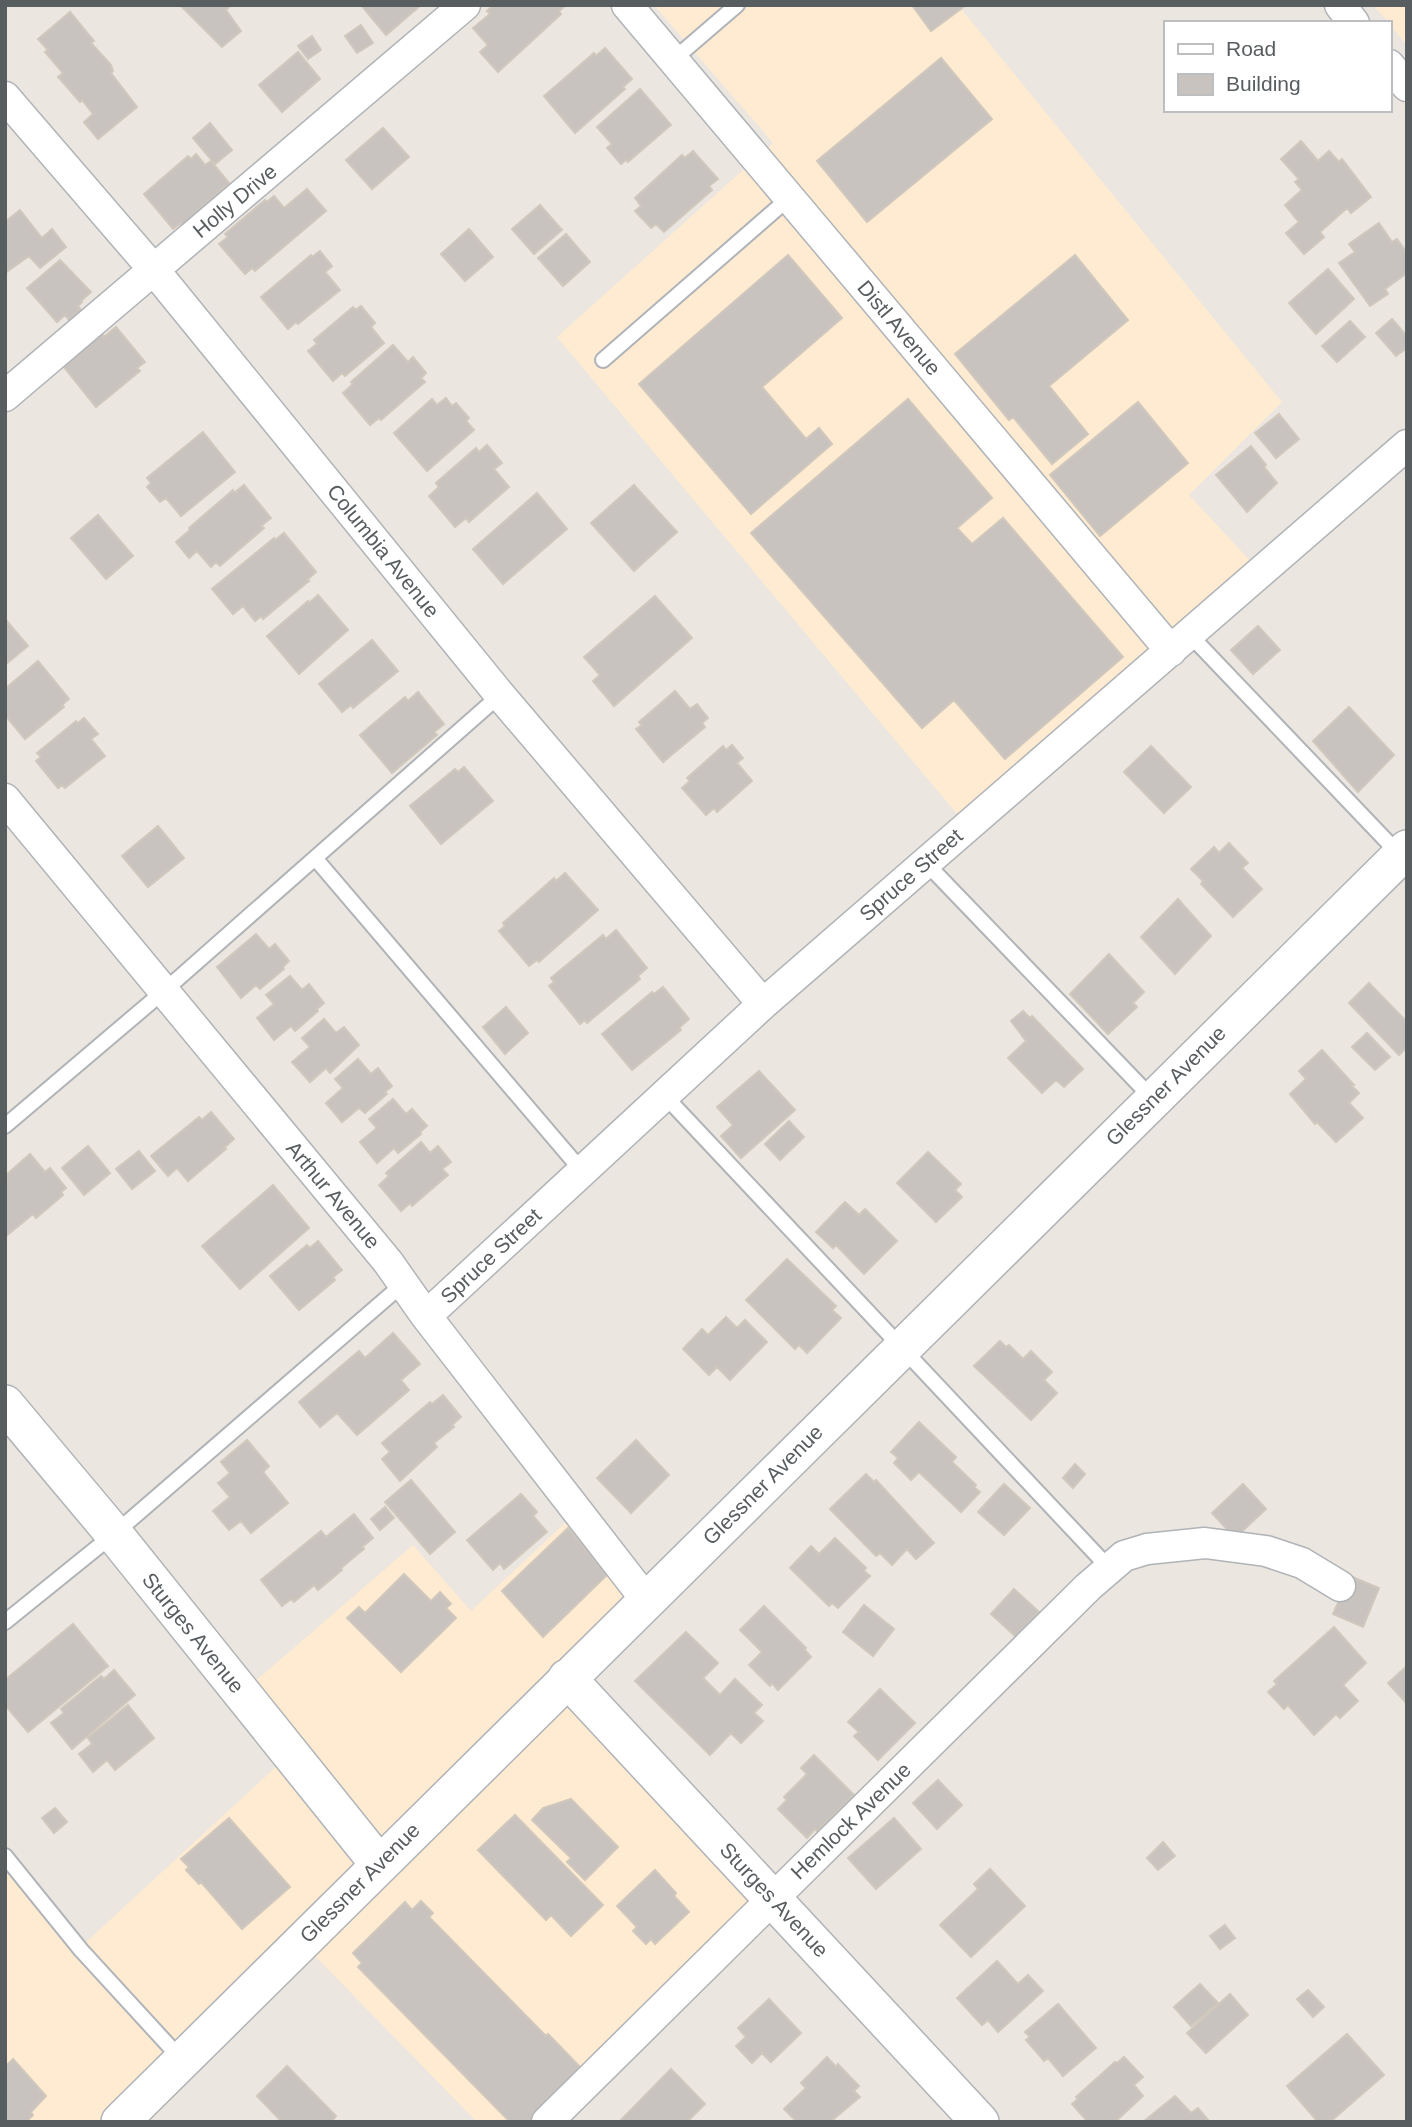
<svg xmlns="http://www.w3.org/2000/svg" width="1412" height="2127" viewBox="0 0 1412 2127" font-family="Helvetica,sans-serif">
	<style>
		.commercial { fill: #feebd1 }
		.building { fill: #c8c3be; stroke: #d0c7bd; stroke-width: 2 }
		.lines { fill: none; stroke-linecap: round; stroke-linejoin: round }
		.service-casing { stroke: #b0b3b7; stroke-width: 18 }
		.minor-casing { stroke: #b0b3b7; stroke-width: 33 }
		.tertiary-casing { stroke: #b0b3b7; stroke-width: 40 }
		.service { stroke: #fff; stroke-width: 14 }
		.minor { stroke: #fff; stroke-width: 30 }
		.tertiary { stroke: #fff; stroke-width: 37 }
		.labels { text-anchor: middle; stroke-width: 5; stroke-linejoin: round; paint-order: stroke }
		.street-label { font-size: 21px; fill: #585d60; stroke: #fff }
	</style>
	<rect width="100%" height="100%" fill="#ebe6df"/>
	<path class="commercial" d="M654 5H958L1282 402 1189 495 1268 580 973 833 557 337 773 143Z
		M1373 5H1407V46L1389 23Z
		M580 1509 647 1601 567 1678 772 1898 537 2122H477L314 1955 149 2122H5V1845L85 1943 291 1753 237 1697 413 1545 471 1611Z"/>
	<path class="building" d="M180 5H231L226 10 241 31 222 47Z
		M361 5H421L386 35Z
		M493 5H566L559 11 561 14 498 72 480 52 488 45 473 28 490 14 487 11Z
		M912 5H964L965 6 931 31Z
		M70 12 94 41 91 43 111 65 113 71 111 73 137 107 98 139 84 122 93 114 82 100 80 102 58 77 63 73 45 52 48 50 38 39Z
		M361 25 373 43 357 53 345 36Z
		M312 36 321 50 308 59 298 46Z
		M605 48 632 79 623 87 625 89 575 133 544 96 594 53 596 56Z
		M298 52 320 79 282 112 259 85Z
		M941 58 992 119 867 222 817 161Z
		M640 89 671 125 628 162 626 160 621 164 607 148 612 144 597 127Z
		M210 123 232 150 215 164 193 138Z
		M383 128 409 157 372 189 346 160Z
		M1301 141 1318 161 1329 151 1339 162 1342 159 1371 197 1351 213 1347 208 1320 232 1324 237 1304 254 1286 233 1299 222 1285 205 1302 190 1295 182 1299 179 1281 159Z
		M693 151 718 179 709 186 712 190 664 232 656 224 651 228 635 211 641 206 635 198 682 155 685 158Z
		M196 154 205 165 211 161 229 183 182 225 181 223 173 229 144 194 188 156 191 159Z
		M307 189 326 211 255 271 252 268 245 274 219 244 228 237 225 234 265 200 267 202 274 196 284 208Z
		M540 205 562 230 534 254 512 229Z
		M20 210 42 238 52 229 66 247 40 268 29 256 5 273V222Z
		M1379 223 1392 242 1397 239 1407 253V273L1385 289 1388 294 1370 306 1339 263 1355 252 1349 244Z
		M469 229 493 257 465 281 441 254Z
		M566 234 590 262 563 286 538 258Z
		M320 251 332 266 325 272 340 290 298 324 296 322 288 329 261 297 311 255 312 257Z
		M788 255 842 318 762 387 806 439 819 428 832 444 751 514 639 384Z
		M1075 255 1128 320 1049 386 1088 434 1052 464 1013 417 1009 420 955 354Z
		M60 260 91 292 81 301 82 302 78 306 81 310 69 320 65 315 57 322 27 288Z
		M1328 269 1354 299 1316 334 1289 303Z
		M361 306 375 323 371 327 384 343 345 376 342 373 333 381 308 351 317 344 314 340 353 307 356 310Z
		M1392 319 1405 334 1407 332V348L1396 356 1376 333Z
		M1350 321 1365 337 1337 362 1322 346Z
		M116 327 145 362 137 368 140 371 96 407 63 366 102 334 104 337Z
		M393 345 408 362 413 357 426 373 421 378 425 382 381 420 379 418 370 425 343 393 353 384 351 382Z
		M446 398 452 406 456 403 469 418 466 421 474 430 427 471 394 433 432 399 437 405Z
		M908 399 992 498 957 528 972 544 1003 518 1123 657 1005 759 954 700 922 728 751 533Z
		M1138 402 1188 463 1100 536 1050 475Z
		M1279 414 1299 439 1276 458 1255 433Z
		M203 432 235 472 181 516 166 498 160 502 147 487 151 483 147 478Z
		M487 445 502 463 494 469 509 487 469 522 466 518 455 527 429 496 439 487 436 483 476 448 479 452Z
		M1251 446 1266 465 1264 467 1277 483 1247 512 1216 475Z
		M244 485 271 518 261 526 264 528 220 566 216 562 211 567 197 551 189 558 176 542 190 530 189 528 233 490 234 493Z
		M634 485 677 532 634 571 591 523Z
		M537 493 567 529 503 584 473 549Z
		M98 515 133 556 106 579 71 538Z
		M284 533 316 572 307 580 309 581 263 619 261 616 255 621 243 606 233 614 212 589 274 538 275 540Z
		M318 595 348 630 299 674 267 636 308 601 309 603Z
		M655 596 692 638 614 706 593 681 600 675 584 657Z
		M5 619 28 646 5 665Z
		M1258 626 1280 650 1253 674 1231 650Z
		M372 640 398 671 353 708 351 705 342 712 319 684Z
		M38 661 69 699 62 705 64 707 25 739 5 715V689Z
		M675 691 690 709 697 704 708 718 702 723 705 727 663 762 636 729 642 725 639 722Z
		M418 692 444 724 434 732 437 735 392 773 360 735 405 697 408 701Z
		M1349 707 1394 755 1358 792 1313 741Z
		M84 718 98 734 91 739 105 756 65 788 62 785 58 788 36 761 41 757 37 753 76 721 78 723Z
		M732 745 743 758 737 763 752 781 717 812 714 808 706 815 682 788 690 781 687 778 723 746 726 750Z
		M1151 746 1191 787 1164 813 1124 772Z
		M464 767 493 801 441 844 410 806 455 769 458 772Z
		M158 826 184 858 148 887 122 856Z
		M1229 843 1248 863 1242 868 1262 889 1233 917 1201 884 1203 881 1191 869 1214 847 1219 853Z
		M565 873 598 910 539 962 537 960 529 966 499 931 505 926 503 923 554 878 556 881Z
		M1178 899 1211 936 1175 974 1141 937Z
		M616 930 647 968 638 976 640 979 587 1023 585 1020 580 1024 549 986 554 982 551 978 603 935 606 939Z
		M256 934 269 949 275 944 289 961 283 967 284 969 260 989 256 985 241 998 217 967Z
		M1109 954 1144 992 1133 1003 1137 1007 1108 1034 1070 994Z
		M290 976 302 990 309 984 324 1003 317 1009 318 1011 295 1031 291 1026 274 1040 257 1018 274 1004 266 995Z
		M1369 983 1407 1022V1047L1399 1055 1349 1003Z
		M663 987 689 1019 679 1028 681 1030 632 1070 602 1034 652 992 654 994Z
		M506 1007 528 1033 505 1054 483 1027Z
		M1023 1011 1030 1018 1032 1016 1083 1069 1064 1087 1056 1080 1042 1093 1008 1058 1026 1041 1011 1021Z
		M324 1019 336 1033 344 1027 359 1045 330 1073 326 1068 310 1082 292 1062 310 1047 302 1038Z
		M1367 1033 1390 1057 1375 1070 1352 1047Z
		M1322 1050 1354 1085 1352 1086 1359 1093 1349 1103 1363 1118 1336 1142 1317 1122 1315 1124 1290 1094 1306 1079 1299 1071Z
		M358 1059 371 1074 378 1068 392 1086 385 1092 387 1094 365 1113 359 1108 342 1122 326 1103 343 1088 335 1079Z
		M759 1071 795 1110 741 1158 721 1136 733 1125 717 1107Z
		M393 1099 406 1114 412 1109 427 1126 420 1132 421 1134 398 1153 394 1148 377 1163 360 1142 377 1128 369 1119Z
		M211 1112 234 1139 224 1148 226 1149 188 1181 177 1168 168 1176 151 1156 199 1117 202 1120Z
		M789 1121 804 1137 780 1160 765 1144Z
		M421 1142 430 1153 438 1146 451 1162 442 1169 448 1175 412 1206 410 1203 401 1211 379 1185 389 1176 386 1173Z
		M88 1146 110 1173 84 1195 62 1168Z
		M139 1151 155 1171 132 1189 116 1169Z
		M928 1152 961 1184 955 1190 962 1197 936 1222 897 1183Z
		M30 1154 45 1172 50 1168 66 1188 61 1192 63 1195 36 1218 33 1214 5 1237V1182L8 1180 5 1176Z
		M273 1185 309 1228 240 1289 202 1246Z
		M845 1202 859 1215 865 1209 897 1241 864 1274 836 1245 833 1248 816 1232Z
		M318 1241 342 1270 333 1277 335 1280 299 1310 270 1276 307 1245 310 1248Z
		M787 1259 836 1306 832 1310 841 1318 807 1353 799 1345 795 1349 746 1300Z
		M726 1317 737 1328 745 1320 767 1342 730 1380 717 1367 709 1375 683 1349 702 1329 708 1335Z
		M393 1333 420 1364 401 1380 409 1390 357 1435 337 1413 320 1427 299 1402 359 1351 365 1358Z
		M1000 1341 1006 1347 1009 1345 1023 1359 1031 1351 1052 1372 1044 1380 1057 1393 1031 1420 974 1366Z
		M443 1395 461 1417 452 1425 454 1427 434 1443 437 1447 400 1481 382 1459 390 1452 382 1443 430 1402 432 1404Z
		M919 1422 956 1457 952 1462 976 1485 974 1487 980 1492 961 1512 919 1472 911 1480 894 1463 898 1458 891 1452Z
		M247 1440 269 1466 263 1472 288 1503 251 1533 241 1521 229 1530 213 1511 230 1497 218 1483 230 1473 221 1462Z
		M636 1440 669 1475 631 1513 597 1478Z
		M1075 1464 1085 1474 1073 1488 1063 1478Z
		M866 1474 874 1482 876 1480 934 1543 916 1559 907 1549 892 1565 880 1553 876 1556 830 1509Z
		M411 1480 455 1532 430 1554 385 1502Z
		M1004 1484 1030 1508 1004 1535 978 1512Z
		M1243 1484 1266 1509 1235 1538 1212 1513Z
		M521 1494 537 1512 533 1516 547 1532 504 1569 500 1563 493 1570 467 1540Z
		M385 1507 394 1518 380 1530 371 1519Z
		M354 1514 373 1538 362 1547 364 1549 341 1568 342 1570 318 1590 314 1585 294 1602 291 1599 282 1606 261 1580 321 1531 326 1537Z
		M568 1528 607 1575 543 1637 502 1591Z
		M835 1538 866 1568 864 1571 870 1576 838 1608 832 1603 829 1606 790 1568 811 1546 819 1554Z
		M404 1574 431 1601 440 1592 451 1604 446 1608 456 1618 401 1672 347 1618 359 1607 365 1613Z
		M1350 1576 1379 1588 1363 1627 1333 1614Z
		M1014 1589 1039 1612 1016 1637 991 1614Z
		M864 1605 894 1629 873 1656 843 1632Z
		M764 1606 806 1648 805 1650 811 1657 778 1690 772 1683 770 1686 749 1665 762 1652 740 1630Z
		M73 1624 108 1666 28 1732 5 1705V1680Z
		M1334 1627 1366 1663 1343 1685 1358 1701 1340 1718 1336 1714 1314 1735 1288 1705 1284 1709 1268 1692 1277 1684 1274 1681Z
		M686 1632 718 1663 703 1678 720 1695 735 1679 762 1705 754 1713 763 1721 741 1743 731 1733 710 1755 635 1681Z
		M1407 1666V1704L1388 1683Z
		M114 1670 135 1695 72 1749 51 1723 64 1713 61 1709 101 1676 104 1679Z
		M880 1689 915 1723 878 1760 854 1736 859 1732 848 1722Z
		M128 1705 154 1738 115 1770 107 1760 93 1772 79 1754 92 1744 88 1738Z
		M814 1755 854 1795 817 1831 815 1829 807 1838 778 1809 787 1800 784 1797 807 1774 801 1768Z
		M938 1780 962 1805 937 1829 913 1803Z
		M571 1799 618 1847 585 1880 567 1862 571 1858 532 1820 543 1808Z
		M55 1808 67 1822 54 1833 42 1818Z
		M515 1815 603 1905 571 1936 551 1915 546 1920 478 1850Z
		M229 1818 290 1887 242 1929 201 1882 199 1884 186 1870 189 1867 181 1859Z
		M894 1818 921 1849 876 1889 848 1858Z
		M1163 1842 1175 1856 1158 1870 1147 1858Z
		M990 1869 1025 1906 971 1957 940 1925 978 1889 974 1884Z
		M655 1870 676 1893 674 1896 689 1912 655 1944 651 1939 646 1944 633 1931 637 1927 617 1906Z
		M421 1901 433 1913 429 1917 546 2036 548 2034 583 2070 531 2122H510L358 1967 362 1963 353 1953 405 1902 412 1910Z
		M1225 1925 1235 1938 1220 1949 1210 1936Z
		M997 1961 1018 1984 1028 1975 1043 1991 998 2032 988 2020 982 2025 957 1998Z
		M1200 1984 1218 2003 1191 2026 1174 2007Z
		M1308 1990 1324 2007 1313 2017 1297 1999Z
		M1230 1994 1248 2015 1206 2053 1187 2033Z
		M769 1999 801 2033 771 2062 762 2053 752 2063 736 2046 746 2037 738 2028Z
		M1058 2004 1096 2048 1063 2076 1048 2058 1044 2061 1026 2040 1030 2037 1025 2032Z
		M1347 2034 1384 2075 1330 2122H1318L1287 2086Z
		M827 2057 836 2067 838 2064 859 2086 854 2091 860 2097 830 2122H797L784 2109 806 2088 801 2083Z
		M1124 2057 1143 2077 1134 2085 1143 2096 1115 2122H1088L1072 2104 1078 2099 1076 2097 1115 2062 1117 2063Z
		M13 2059 46 2096 31 2112 33 2115 26 2122H5V2067Z
		M287 2066 336 2116 331 2122H282L257 2096Z
		M671 2069 705 2104 687 2122H619Z
		M1175 2096 1191 2113 1198 2108 1209 2121 1143 2122Z"/>
	<g class="lines">
		<g class="service-casing">
			<path id="service" d="M673 60 737 5
				M603 360 789 198
				M1190 635 1399 854
				M315 858 582 1171
				M926 863 1152 1098
				M664 1095 1109 1568
				M5 1126 164 991 500 695
				M5 1622 114 1534 403 1284
				M5 1856 81 1950 181 2059"/>
		</g>
		<g class="minor-casing">
			<path id="minor" d="M627 5 1171 651
				M1340 5 1354 23
				M1389 65 1407 86
				M5 97 154 270 500 695 763 1004
				M5 396 465 5
				M5 799 388 1262 426 1316 647 1601
				M426 1316 763 1004 1407 445
				M547 2122 1088 1587 1124 1556 1147 1549 1205 1543 1266 1551 1302 1563 1340 1586"/>
		</g>
		<g class="tertiary-casing">
			<path id="tertiary" d="M5 1404 114 1534 379 1864
				M567 1678 980 2122
				M120 2122 1407 849"/>
		</g>
		<use href="#service" class="service"/>
		<use href="#minor" class="minor"/>
		<use href="#tertiary" class="tertiary"/>
	</g>
	<g class="labels">
		<g class="street-label">
			<text transform="translate(235 201) rotate(-40)" y="7">Holly Drive</text>
			<text transform="translate(899 328) rotate(50)" y="7">Distl Avenue</text>
			<text transform="translate(383 551) rotate(51)" y="7">Columbia Avenue</text>
			<text transform="translate(911 875) rotate(-41)" y="7">Spruce Street</text>
			<text transform="translate(1166 1086) rotate(-45)" y="7">Glessner Avenue</text>
			<text transform="translate(333 1195) rotate(50)" y="7">Arthur Avenue</text>
			<text transform="translate(491 1256) rotate(-43)" y="7">Spruce Street</text>
			<text transform="translate(763 1485) rotate(-45)" y="7">Glessner Avenue</text>
			<text transform="translate(193 1633) rotate(51)" y="7">Sturges Avenue</text>
			<text transform="translate(851 1821) rotate(-44)" y="7">Hemlock Avenue</text>
			<text transform="translate(360 1883) rotate(-45)" y="7">Glessner Avenue</text>
			<text transform="translate(774 1900) rotate(47)" y="7">Sturges Avenue</text>
		</g>
	</g>
	<rect width="1412" height="2127" fill="none" stroke="#585d60" stroke-width="14"/>
	<rect x="1164" y="21" width="228" height="91" fill="#ffffff" stroke="#bcbebf" stroke-width="2"/>
	<rect x="1178" y="44" width="35" height="10" fill="#ffffff" stroke="#bcbebf" stroke-width="2"/>
	<text x="1226" y="56" font-size="21" fill="#585d60">Road</text>
	<rect x="1178" y="74" width="35" height="21" fill="#c8c3be" stroke="#bcbebf" stroke-width="2"/>
	<text x="1226" y="91" font-size="21" fill="#585d60">Building</text>
</svg>
